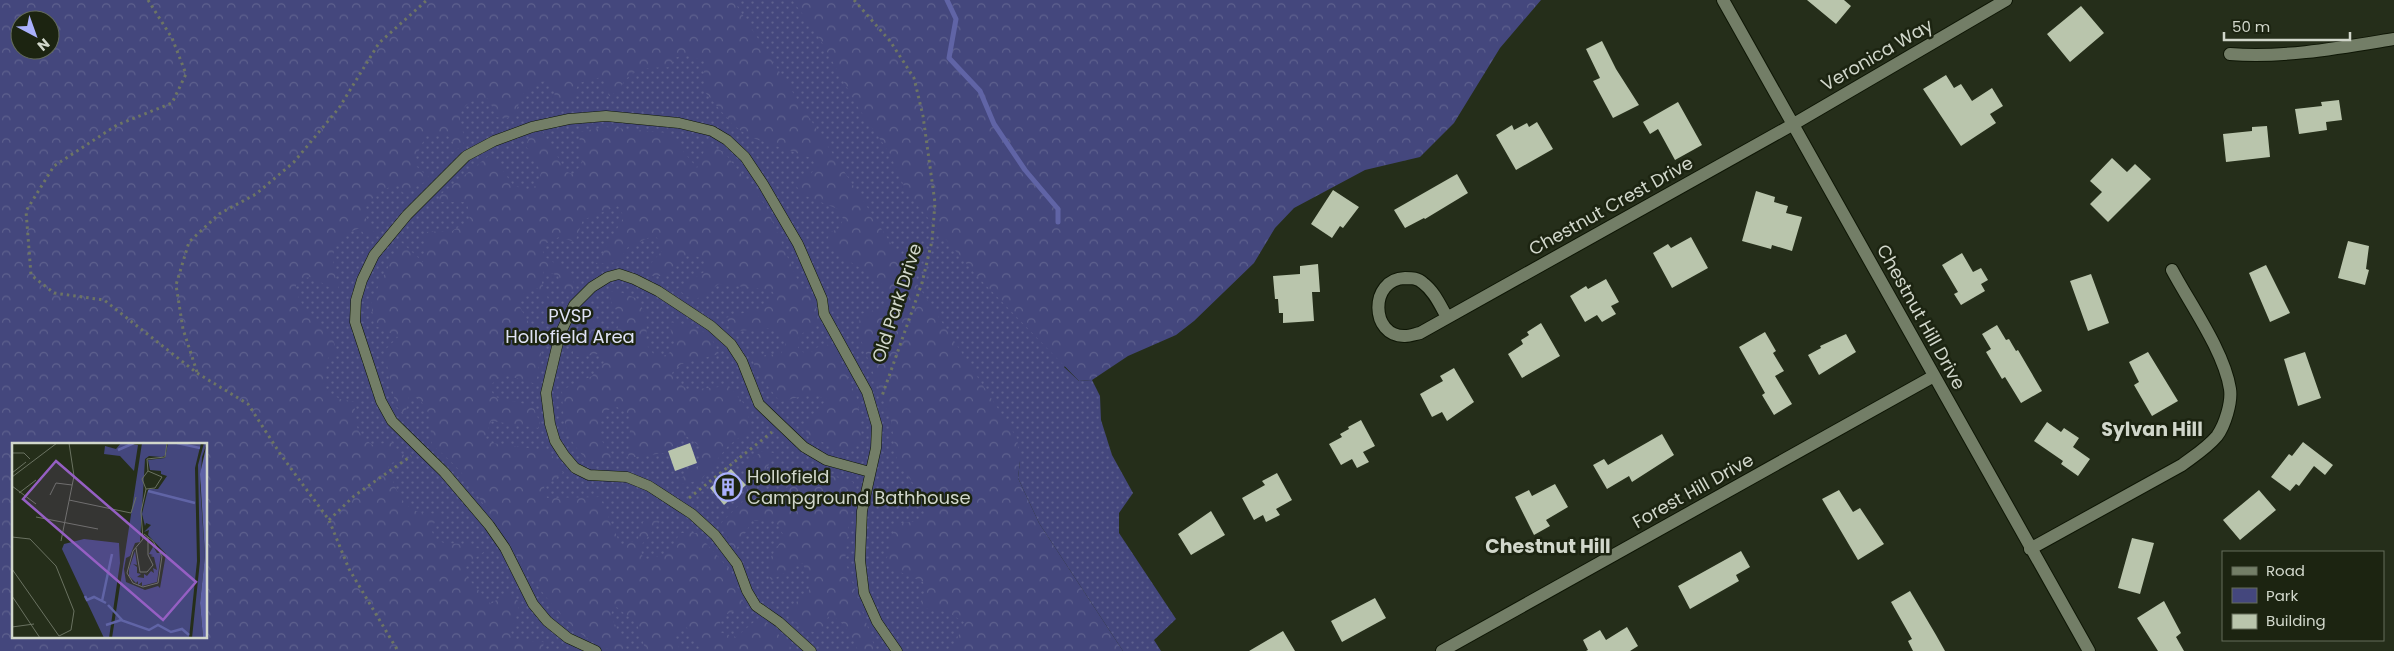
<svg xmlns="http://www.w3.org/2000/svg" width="2394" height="651" viewBox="0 0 2394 651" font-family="Poppins,sans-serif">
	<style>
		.green { fill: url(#green-dots); fill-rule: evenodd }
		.forest { fill: url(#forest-crowns); fill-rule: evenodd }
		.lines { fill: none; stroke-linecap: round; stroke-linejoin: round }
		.stream { stroke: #6064a6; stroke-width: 5 }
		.building { fill: #b9c5ac }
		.lane-casing { stroke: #0e1605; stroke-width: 11 }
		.street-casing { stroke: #0e1605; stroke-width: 14 }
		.path { stroke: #6d7564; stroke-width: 3; stroke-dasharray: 2.5 4; stroke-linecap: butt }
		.lane { stroke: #737e67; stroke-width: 10 }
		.street { stroke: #737e67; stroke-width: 12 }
		.labels { text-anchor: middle; stroke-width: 5; stroke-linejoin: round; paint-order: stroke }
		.street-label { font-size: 18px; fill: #d1d7cb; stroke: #1c2411 }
		.park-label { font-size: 18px; fill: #e0e3f6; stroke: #1c2411 }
		.poi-label { font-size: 18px; fill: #d1d7cb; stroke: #1c2411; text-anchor: start }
		.neighbourhood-label { font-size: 19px; font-weight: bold; fill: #d1d7cb; stroke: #1c2411 }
		.inset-river { fill: none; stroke: #6064a6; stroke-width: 2.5 }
		.inset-road { fill: none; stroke: #6a7261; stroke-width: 1 }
		.view { fill: #955fc3; fill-opacity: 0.15; stroke: #955fc3; stroke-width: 2.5 }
		.inset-edge { fill: none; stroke: #d1d7cb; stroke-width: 2.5 }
	</style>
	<defs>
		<pattern id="green-dots" width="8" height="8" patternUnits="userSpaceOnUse" patternTransform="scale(1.25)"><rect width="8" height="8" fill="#44477d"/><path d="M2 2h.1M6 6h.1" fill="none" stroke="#5e618e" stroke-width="1.8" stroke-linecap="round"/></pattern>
		<pattern id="forest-crowns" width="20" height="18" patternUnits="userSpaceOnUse" patternTransform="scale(1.25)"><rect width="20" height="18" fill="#44477d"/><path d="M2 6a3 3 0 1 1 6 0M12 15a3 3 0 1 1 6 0" fill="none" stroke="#5e618e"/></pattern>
	</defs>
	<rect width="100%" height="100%" fill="#252e1a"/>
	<path class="green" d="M0 0H1503L1064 367 1079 381 1092 380 1100 396 1101 420 1112 455 1133 493 1119 513V533L1176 619 1154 640 1161 651H1123L1039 523 1018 478 1020 461 933 477 1075 651H0ZM20 20H50V50H20ZM14 445H206V637H14Z"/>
	<path class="forest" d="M0 0H733L1017 438 1020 461 1018 478 1039 523 1123 651H957L953 649 964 622 947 612 916 607C924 599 926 593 923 582L893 569 886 562 895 524 925 520 921 495 897 460 891 421 862 343 859 323 861 314 889 306 890 295C877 270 842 265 827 240L831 232 840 228 843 219 840 210 801 194 796 185 801 176 811 174 816 166 811 158 750 137 733 125 704 91V61L685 55 674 58 672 67C660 68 642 66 632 74 621 81 624 89 609 96L602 77 579 83 571 101 555 99 554 89 547 82 537 81 522 95 515 114 506 119 496 117 489 99C476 97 460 104 460 120 460 126 464 134 466 139L461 147 452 152 453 142 446 134 426 136 416 156V166L431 179 403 193 398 184 380 191 364 207 365 217 375 234 365 236 360 228C354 230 347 233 342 237 326 249 336 277 340 294L312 277 303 278 296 285C296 315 336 323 336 353L328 358 323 389 340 399 355 402C354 421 355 433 373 445L392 442 397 451 406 456 388 465C393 482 401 510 421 512 431 514 439 513 448 518L436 520 431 529 435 539 444 543 466 544 485 551 467 564 464 574 491 604 504 594 513 596 520 603 511 633 517 640 544 642 542 651H0ZM20 20H50V50H20ZM14 445H206V637H14Z
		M792 0H1541L1500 48 1454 123 1420 157 1365 170 1294 208 1275 228 1254 263 1194 321 1176 335 1128 356 1092 380 1079 381 975 274 907 193 889 152 859 109 816 32Z
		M605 127 668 133 697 168 707 144 724 152 766 206 796 277 815 303 818 322 799 336 798 348 807 355 822 344 834 346 858 401 862 440 847 454 808 435 803 425 827 399 810 394 780 402 757 372 751 356 781 354 787 340 774 328 738 331 725 318 762 308 775 295 771 290 719 284 694 301 677 289 704 272 706 261 690 253 662 276H650V264L664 249 655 235 628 247 618 262 596 264 624 217 618 206 583 220 575 242 559 237 541 246 545 257 571 273 576 290 565 294 558 276 544 270 542 283 555 318 537 288 521 295 520 307 542 347 536 384 502 374 489 387 495 397 533 406 540 423 538 428 491 421 484 442 549 451 563 473 544 487 547 498 600 497 621 546 638 539 643 522 661 520 640 547 644 562 673 550 679 533H697L731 571 745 606 721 617 719 632 736 637 761 616 794 651H701L685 625 673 637 681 651H646L637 624 613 604 611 617 626 645 621 651C562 651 497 518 464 476 455 464 442 454 432 444L429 414 419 398 409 397 405 415 396 406 384 351 398 337 374 325 371 301 401 242 423 262 426 232 452 231 470 220 467 202H438L440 195 491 154 513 185 526 190 538 185 541 172 526 146 530 134 542 131 567 172 573 174 582 164 579 132Z
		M615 290 638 299 647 319 646 344 655 356 667 355 676 346 668 322C693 325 710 328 719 354L681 364 672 373 674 379 688 390 729 386 745 405 752 428 728 446 701 480 677 485 679 479 700 466 701 447 686 436 664 453 628 458 631 416 617 407 605 411C595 433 597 436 612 454L610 460 586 459C564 436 563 420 562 390L592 376 605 361 598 354 578 357 573 354 574 337 585 314 603 330 616 333 621 317 612 304 609 293Z
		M764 450 776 454 756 484 759 493 785 489 812 470 853 482 845 561 876 651H858C853 637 845 620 829 615L821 633C804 632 797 624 785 612L809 591 811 579 802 563 770 581 769 560 784 536 775 520 752 521 733 555 721 523 747 497V462Z"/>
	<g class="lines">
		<path class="stream" d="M947 0 956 19 949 58 980 91 994 124 1025 170 1058 209V222"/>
	</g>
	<path class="building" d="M1807 0H1844L1851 6 1836 24Z
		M2081 6 2104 33 2070 62 2047 34Z
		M1602 41 1616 69 1639 105 1613 118 1593 81 1600 78 1586 49Z
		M1946 75 1954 88 1961 84 1972 101 1992 88 2003 106 1990 114 1996 123 1961 146 1923 89Z
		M2339 100 2342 120 2326 122 2327 130 2299 134 2295 109 2322 106 2321 102Z
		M1678 102 1702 145 1675 160 1658 129 1650 134 1643 122Z
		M1537 122 1553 149 1516 170 1496 135 1512 125 1514 130 1527 123 1529 127Z
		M2267 126 2270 157 2226 162 2223 134 2252 131V127Z
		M2112 158 2127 172 2135 164 2151 179 2108 222 2090 204 2102 192 2090 181Z
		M1457 174 1468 193 1425 219 1424 218 1405 228 1394 210Z
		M1333 190 1359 207 1343 228 1340 226 1332 238 1311 224Z
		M1756 191 1775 197 1774 202 1788 206 1786 213 1802 217 1792 251 1772 245 1771 249 1742 241Z
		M1691 237 1708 268 1672 288 1653 253 1668 244 1671 248Z
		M2348 241 2369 246 2366 269 2369 270 2365 285 2338 278Z
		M1962 253 1973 272 1981 268 1988 280 1981 284 1985 291 1961 305 1954 294 1958 292 1942 265Z
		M1318 264 1320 292H1312L1314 321 1283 323V313H1279L1278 299H1275L1273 276 1300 274V266Z
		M2266 265 2290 313 2270 322 2249 273Z
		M2091 274 2109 323 2088 331 2070 281Z
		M1606 279 1619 302 1611 306 1616 314 1602 322 1597 315 1585 322 1570 296 1586 286 1588 289Z
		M1541 323 1560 356 1522 378 1508 354 1523 344 1521 340 1529 335 1527 332Z
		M1997 325 2006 340 2009 339 2016 351 2018 350 2042 391 2021 403 2005 377 2002 379 1986 352 1991 349 1982 334Z
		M1765 332 1776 351 1773 353 1784 371 1775 376 1792 404 1774 415 1762 395 1765 393 1739 347Z
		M1846 334 1856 352 1819 375 1808 355 1821 348 1820 346Z
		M2148 352 2178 401 2152 416 2134 385 2139 382 2129 362Z
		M2305 352 2321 398 2298 406 2284 359Z
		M1454 368 1474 402 1447 421 1442 412 1432 417 1420 394 1443 381 1440 376Z
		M1361 420 1375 446 1363 452 1369 462 1357 468 1352 459 1341 465 1329 444 1342 437 1340 434 1349 429 1348 427Z
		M2047 422 2061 432 2064 428 2079 438 2073 447 2090 459 2078 476 2061 464 2063 461 2034 441Z
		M1662 434 1674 455 1632 482 1629 476 1607 489 1593 465 1604 459 1608 465Z
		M2303 442 2333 465 2325 475 2314 466 2299 486 2296 484 2290 491 2271 477 2289 454 2292 456Z
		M690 443 697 463 675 471 668 451Z
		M731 469 746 485 724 505 710 488Z
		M1277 473 1292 500 1276 509 1280 515 1266 522 1263 515 1254 520 1242 498 1265 485 1262 481Z
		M1555 484 1568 507 1546 520 1550 526 1534 535 1515 497 1529 490 1532 496Z
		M1839 490 1853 512 1860 508 1884 544 1858 560 1822 499Z
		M2259 490 2276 510 2240 540 2223 520Z
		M1211 511 1225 535 1191 555 1178 534Z
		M2132 538 2154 543 2140 594 2118 588Z
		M1741 551 1750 567 1736 575 1739 581 1690 609 1678 586Z
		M1910 591 1936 635 1945 651H1913L1908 641 1912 639 1891 602Z
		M1375 598 1386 618 1342 642 1331 621Z
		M2164 601 2181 633 2176 637 2184 651H2158L2137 618Z
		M1627 627 1638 646 1630 651H1586L1588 650 1583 640 1600 630 1606 640Z
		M1283 631 1295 651H1249Z"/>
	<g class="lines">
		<g class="lane-casing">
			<path id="lane" d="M596 651 568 638 547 621 533 604 505 548 489 525 444 472 392 421 381 401 355 322 356 300 362 280 374 255 407 215 466 156 494 141 532 127 569 119 606 116 679 123 712 131 727 140 745 157 763 184 798 244 822 299 824 314 867 392 877 426 876 448 862 511 860 560 864 593 877 622 897 651
				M811 651 779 622 756 606 747 591 737 564 715 535 692 514 649 486 627 477 589 475 575 468 564 455 555 441 550 424 546 393 560 334 574 305 592 287 608 277 619 274 634 279 658 291 711 326 731 344 742 361 759 404 804 447 826 460 870 472"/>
		</g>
		<g class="street-casing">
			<path id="street" d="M1723 0 2089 651
				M2230 54C2286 58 2339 48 2394 39
				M1447 317C1440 305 1434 291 1423 283 1418 278 1412 278 1405 278 1369 279 1370 337 1405 336 1410 336 1415 334 1420 333L1792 125 2006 0
				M2030 549 2182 465C2194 456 2207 448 2217 436 2225 425 2232 402 2230 389 2224 351 2190 304 2172 270
				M1442 651 1934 376"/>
		</g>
		<path class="path" d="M148 0 172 38 186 74 172 103 117 125 54 166 26 211 31 275 54 293 104 300 197 373 248 404 281 455 329 520 349 569 398 651
			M854 0 890 41 914 78 923 116 935 203 932 241 922 283 882 396
			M197 372 183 329 176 285 189 242 219 214 256 194 294 162 339 108 379 43 427 0
			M689 498 772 432
			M329 520 354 496 411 456"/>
		<use href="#lane" class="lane"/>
		<use href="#street" class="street"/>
	</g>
	<defs>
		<g id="building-ring" transform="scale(1.4375)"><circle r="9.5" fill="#1c2411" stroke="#a9b0fc" stroke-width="1.5"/><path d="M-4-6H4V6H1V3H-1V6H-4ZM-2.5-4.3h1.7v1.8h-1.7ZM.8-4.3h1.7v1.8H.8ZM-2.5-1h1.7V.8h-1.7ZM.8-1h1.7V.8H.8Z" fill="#a9b0fc"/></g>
	</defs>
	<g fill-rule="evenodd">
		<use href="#building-ring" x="728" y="487"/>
	</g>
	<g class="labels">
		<g class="street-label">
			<text transform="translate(1877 55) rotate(-30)" y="6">Veronica Way</text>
			<text transform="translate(1611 206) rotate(-29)" y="6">Chestnut Crest Drive</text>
			<text transform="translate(897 303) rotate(-72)" y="6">Old Park Drive</text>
			<text transform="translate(1921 317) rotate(61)" y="6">Chestnut Hill Drive</text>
			<text transform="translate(1693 491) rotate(-29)" y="6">Forest Hill Drive</text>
		</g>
		<g class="park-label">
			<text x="570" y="322">PVSP<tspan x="570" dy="21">Hollofield Area</tspan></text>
		</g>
		<g class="poi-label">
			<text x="747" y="483">Hollofield<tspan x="747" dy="21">Campground Bathhouse</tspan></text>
		</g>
		<g class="neighbourhood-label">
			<text x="2152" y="436">Sylvan Hill</text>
			<text x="1548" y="553">Chestnut Hill</text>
		</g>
	</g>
	<g transform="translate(12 443)">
		<rect width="195" height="195" fill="#252e1a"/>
		<path d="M109 0 126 2 122 28 108 13 92 11 93 3 104 6ZM130 0H154V12L150 14 137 13 133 16 128 99 123 100 118 113 114 115 112 126 114 139 133 147 146 143 148 145 154 111 136 92 137 87 132 89 139 82 134 80 133 83 130 71 135 50 137 46H146L155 33 149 31V28L138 27 136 17 153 15 156 0H189L183 25 185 118 177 195H100ZM192 0H195L190 14 188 42 193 112 188 160 191 195H180L188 118 186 22ZM72 96 107 100 108 120 97 195H92L50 106 52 101ZM137 96 145 110H149L145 139 130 143V139L126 142V138L124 140 117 133V126L123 108 125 122 121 121 125 124V130L129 131 125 134 132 135V131L135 133 139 128 142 130 141 125 145 127 142 114 138 113 141 112 137 111 141 104Z" fill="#44477d"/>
		<path d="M195 0V195H191L188 160 193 112 188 31Z" fill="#6064a6"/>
		<path class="inset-river" d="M165 0 188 5M106 7 122 0M136 48 183 60M73 153 75 157 82 154 94 160M90 158 100 111M96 162 111 178M94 182 109 177 137 187 146 182 159 189 170 186 177 192"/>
		<path class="inset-road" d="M0 10H12L18 16M0 30 14 19M0 34 45 0M0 43 24 61M134 46 143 45 150 34 136 28M7 50 24 37M38 52 44 40 60 42M57 57 119 70 124 54M24 74 86 86M132 91 141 98 150 113 146 140 131 144 121 140 115 130 121 108 131 96 129 69 134 46 130 36 136 28 135 16 153 14 155 0M0 94 18 96 44 123 62 168 59 187 47 193 0 126M49 98 62 33 57 0M124 105 128 129H135L141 122 136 112V94M0 153 28 195M0 184 22 181"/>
		<path class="view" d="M44 18 184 139 151 177 11 56Z"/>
		<rect width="195" height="195" class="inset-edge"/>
	</g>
	<rect x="2222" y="551" width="162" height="90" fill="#1c2411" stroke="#646c5b"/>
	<rect x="2232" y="567" width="25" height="8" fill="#737e67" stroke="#646c5b"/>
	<text x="2266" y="576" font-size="15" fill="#d1d7cb">Road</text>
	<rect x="2232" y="588" width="25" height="15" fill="#44477d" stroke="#646c5b"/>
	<text x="2266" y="601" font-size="15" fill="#d1d7cb">Park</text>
	<rect x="2232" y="614" width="25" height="15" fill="#b9c5ac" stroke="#646c5b"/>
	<text x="2266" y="626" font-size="15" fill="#d1d7cb">Building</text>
	<g transform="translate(35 35) rotate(139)"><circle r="24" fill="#1c2411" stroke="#646c5b"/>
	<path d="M0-4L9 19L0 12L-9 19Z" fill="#a9b0fc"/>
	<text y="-8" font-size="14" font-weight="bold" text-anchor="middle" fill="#d1d7cb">N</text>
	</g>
	<path d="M2224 32v8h126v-8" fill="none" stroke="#d1d7cb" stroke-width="2.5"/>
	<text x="2232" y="32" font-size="15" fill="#d1d7cb" stroke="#1c2411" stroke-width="4" paint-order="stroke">50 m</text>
</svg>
